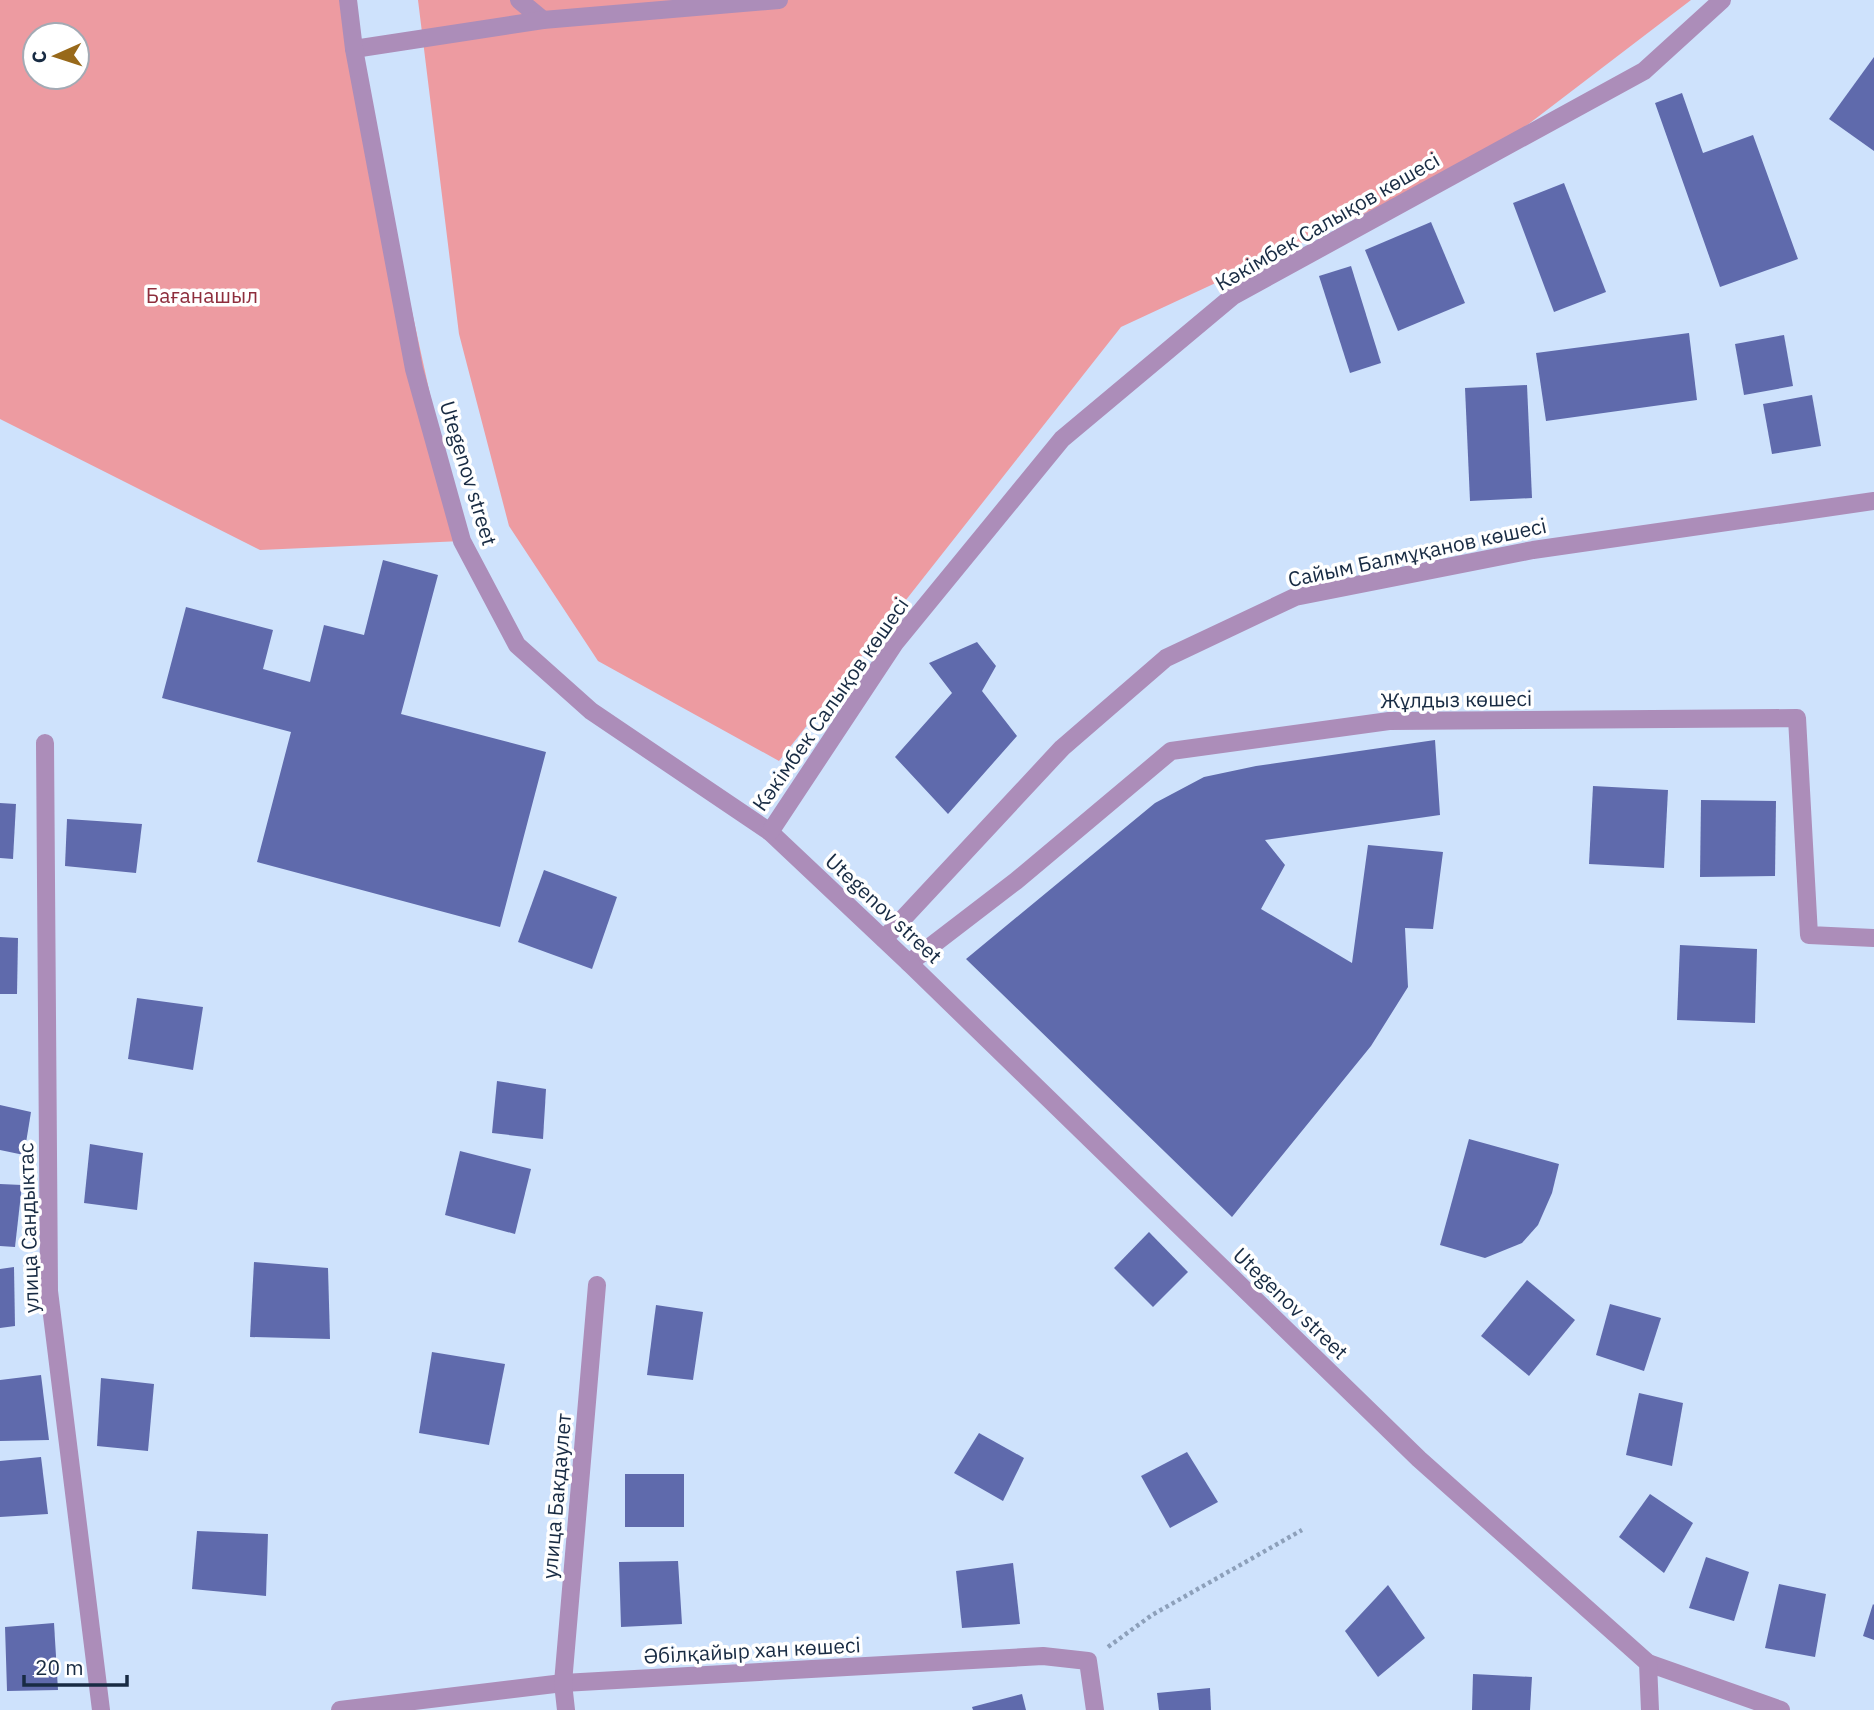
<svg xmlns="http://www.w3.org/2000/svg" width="1874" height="1710" font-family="'IBM Plex Sans',sans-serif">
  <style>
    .green { fill: #ed9ba1; fill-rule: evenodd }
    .building { fill: #5f6aac }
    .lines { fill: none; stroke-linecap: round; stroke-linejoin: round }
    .path { stroke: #8da0ba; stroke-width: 4.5; stroke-dasharray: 3.5 3.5; stroke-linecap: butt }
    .minor { stroke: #ac8db9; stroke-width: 18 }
    .tertiary { stroke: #ac8db9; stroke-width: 18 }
    .labels { text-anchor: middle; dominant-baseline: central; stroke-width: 7; stroke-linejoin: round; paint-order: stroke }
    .street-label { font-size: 21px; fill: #182b43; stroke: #fff }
    .park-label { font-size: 21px; fill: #8e2e3d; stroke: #fff }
  </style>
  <rect width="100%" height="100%" fill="#cee2fc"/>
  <g class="green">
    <path d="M 0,0 L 344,0 L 462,541 L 260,550 L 0,419 ZM 35,35 L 77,35 L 77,77 L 35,77 Z"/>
    <path d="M 418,0 L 1691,0 L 1484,158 L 1121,327 L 779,761 L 598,661 L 509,526 L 459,334 Z"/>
  </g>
  <g class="building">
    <path d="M 1874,57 L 1874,151 L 1829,119 Z"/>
    <path d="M 1682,93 L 1703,153 L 1753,135 L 1798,259 L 1720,287 L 1655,103 Z"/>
    <path d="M 1564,183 L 1606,292 L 1554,312 L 1513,203 Z"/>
    <path d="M 1431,222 L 1465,303 L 1398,331 L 1365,250 Z"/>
    <path d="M 1351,266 L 1381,363 L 1350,373 L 1319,276 Z"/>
    <path d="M 1689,333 L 1697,400 L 1546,421 L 1536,353 Z"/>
    <path d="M 1784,335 L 1793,386 L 1744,395 L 1735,344 Z"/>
    <path d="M 1527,385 L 1532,498 L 1470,501 L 1465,388 Z"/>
    <path d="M 1812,395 L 1821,446 L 1772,454 L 1763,404 Z"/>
    <path d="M 383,560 L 438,575 L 401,714 L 546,752 L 500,927 L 257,862 L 291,732 L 162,698 L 186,607 L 273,630 L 263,669 L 310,682 L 324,625 L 364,635 Z"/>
    <path d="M 977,642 L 996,666 L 982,691 L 1017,736 L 948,814 L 895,757 L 952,693 L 929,663 Z"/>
    <path d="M 1435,740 L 1440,815 L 1265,840 L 1285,865 L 1261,909 L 1352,963 L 1368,845 L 1443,852 L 1433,929 L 1405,928 L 1408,987 L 1371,1046 L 1232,1217 L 966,959 L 1155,803 L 1204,777 L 1256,766 Z"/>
    <path d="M 1593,786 L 1668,790 L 1664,868 L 1589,864 Z"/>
    <path d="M 1701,800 L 1776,801 L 1775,876 L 1700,877 Z"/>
    <path d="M 0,803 L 16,804 L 13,859 L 0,858 Z"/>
    <path d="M 67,819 L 142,824 L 136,873 L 65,866 Z"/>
    <path d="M 544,870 L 617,897 L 592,969 L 518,942 Z"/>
    <path d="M 0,937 L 18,938 L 17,994 L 0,994 Z"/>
    <path d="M 1680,945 L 1757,949 L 1755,1023 L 1677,1020 Z"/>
    <path d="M 137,998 L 203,1007 L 193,1070 L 128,1059 Z"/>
    <path d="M 497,1081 L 546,1089 L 543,1139 L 492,1133 Z"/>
    <path d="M 0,1105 L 31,1112 L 24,1155 L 0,1150 Z"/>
    <path d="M 1469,1139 L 1559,1164 L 1552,1193 L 1538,1225 L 1522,1243 L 1485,1258 L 1440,1245 Z"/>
    <path d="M 90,1144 L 143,1153 L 137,1210 L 84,1203 Z"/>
    <path d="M 460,1151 L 531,1169 L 515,1234 L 445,1215 Z"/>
    <path d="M 0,1184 L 22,1185 L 15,1247 L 0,1246 Z"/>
    <path d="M 1149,1232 L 1188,1272 L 1153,1307 L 1114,1268 Z"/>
    <path d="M 254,1262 L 328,1268 L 330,1339 L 250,1337 Z"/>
    <path d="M 14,1267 L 15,1326 L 0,1328 L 0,1269 Z"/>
    <path d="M 1527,1280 L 1575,1320 L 1529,1376 L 1481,1336 Z"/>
    <path d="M 1610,1304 L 1661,1318 L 1644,1371 L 1596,1355 Z"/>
    <path d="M 656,1305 L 703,1312 L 693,1380 L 647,1375 Z"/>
    <path d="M 432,1352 L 505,1364 L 489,1445 L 419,1433 Z"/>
    <path d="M 41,1375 L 49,1440 L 0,1441 L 0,1380 Z"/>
    <path d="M 101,1378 L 154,1384 L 148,1451 L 97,1446 Z"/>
    <path d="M 1639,1393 L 1683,1403 L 1672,1466 L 1626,1455 Z"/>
    <path d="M 979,1433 L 1024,1458 L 1003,1501 L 954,1473 Z"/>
    <path d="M 1187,1452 L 1218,1502 L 1170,1528 L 1141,1476 Z"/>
    <path d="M 41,1457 L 48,1514 L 0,1517 L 0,1461 Z"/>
    <rect x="625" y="1474" width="59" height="53"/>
    <path d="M 1650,1494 L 1693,1523 L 1664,1573 L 1619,1537 Z"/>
    <path d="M 197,1531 L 268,1534 L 266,1596 L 192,1589 Z"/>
    <path d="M 1706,1557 L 1749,1572 L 1734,1621 L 1689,1608 Z"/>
    <path d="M 678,1561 L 682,1624 L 621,1627 L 619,1562 Z"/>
    <path d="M 1013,1563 L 1020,1624 L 962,1628 L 956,1571 Z"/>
    <path d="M 1779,1584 L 1826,1594 L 1815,1657 L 1765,1648 Z"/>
    <path d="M 1388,1585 L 1425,1638 L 1378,1677 L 1345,1631 Z"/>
    <path d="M 1873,1604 L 1874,1605 L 1874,1640 L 1863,1636 Z"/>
    <path d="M 54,1623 L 58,1690 L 7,1691 L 5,1627 Z"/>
    <path d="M 1473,1674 L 1532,1677 L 1530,1710 L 1472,1710 Z"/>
    <path d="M 1210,1688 L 1211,1710 L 1159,1710 L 1157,1693 Z"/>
    <path d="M 1022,1694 L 1026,1710 L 973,1710 L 972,1707 Z"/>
  </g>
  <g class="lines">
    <path class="path" d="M 1108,1647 L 1152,1615 L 1302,1530"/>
    <g class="minor">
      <path d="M 519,0 L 543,20"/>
      <path d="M 354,49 L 543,20 L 779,0"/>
      <path d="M 45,743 L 49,1291 L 101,1710"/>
      <path d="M 884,939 L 1062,748 L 1166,658 L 1295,597 L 1533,550 L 1874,501"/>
      <path d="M 909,963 L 1016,881 L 1171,751 L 1389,721 L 1797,718 L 1809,935 L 1874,938"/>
      <path d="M 1648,1663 L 1781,1710"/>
      <path d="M 340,1710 L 563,1683 L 1043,1656 L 1088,1661 L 1095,1710"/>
      <path d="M 566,1710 L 563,1683 L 597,1285"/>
    </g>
    <g class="tertiary">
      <path d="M 348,0 L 354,49 L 414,369 L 462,541 L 517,645 L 591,711 L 770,832 L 909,963 L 1419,1459 L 1648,1663 L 1650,1710"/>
      <path d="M 770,832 L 895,643 L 1062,439 L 1233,296 L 1644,71 L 1722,0"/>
    </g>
  </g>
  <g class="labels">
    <g class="street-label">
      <text transform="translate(1327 221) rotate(-30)">Кәкімбек Салықов көшесі</text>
      <text transform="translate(469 473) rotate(73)">Utegenov street</text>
      <text transform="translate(1417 552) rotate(-12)">Сайым Балмұқанов көшесі</text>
      <text transform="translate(1456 699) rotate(-1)">Жұлдыз көшесі</text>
      <text transform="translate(830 704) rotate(-55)">Кәкімбек Салықов көшесі</text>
      <text transform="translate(884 908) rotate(43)">Utegenov street</text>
      <text transform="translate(28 1228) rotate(-92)">улица Сандыктас</text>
      <text transform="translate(1291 1303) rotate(44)">Utegenov street</text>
      <text transform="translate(556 1496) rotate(-85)">улица Бакдаулет</text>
      <text transform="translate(752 1650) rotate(-3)">Әбілқайыр хан көшесі</text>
    </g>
    <g class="park-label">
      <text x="202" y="295">Бағанашыл</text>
    </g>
  </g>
  <g transform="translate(56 56) rotate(267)"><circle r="33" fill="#ffffff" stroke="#a3aab4" stroke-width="2"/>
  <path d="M0-5L12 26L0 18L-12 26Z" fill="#98691a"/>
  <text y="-10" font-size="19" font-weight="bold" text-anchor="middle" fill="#182b43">С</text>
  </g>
  <path d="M24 1675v10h103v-10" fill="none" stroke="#182b43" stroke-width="3.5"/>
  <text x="35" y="1675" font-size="21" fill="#182b43" stroke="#ffffff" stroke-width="5" paint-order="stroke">20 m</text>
</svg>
